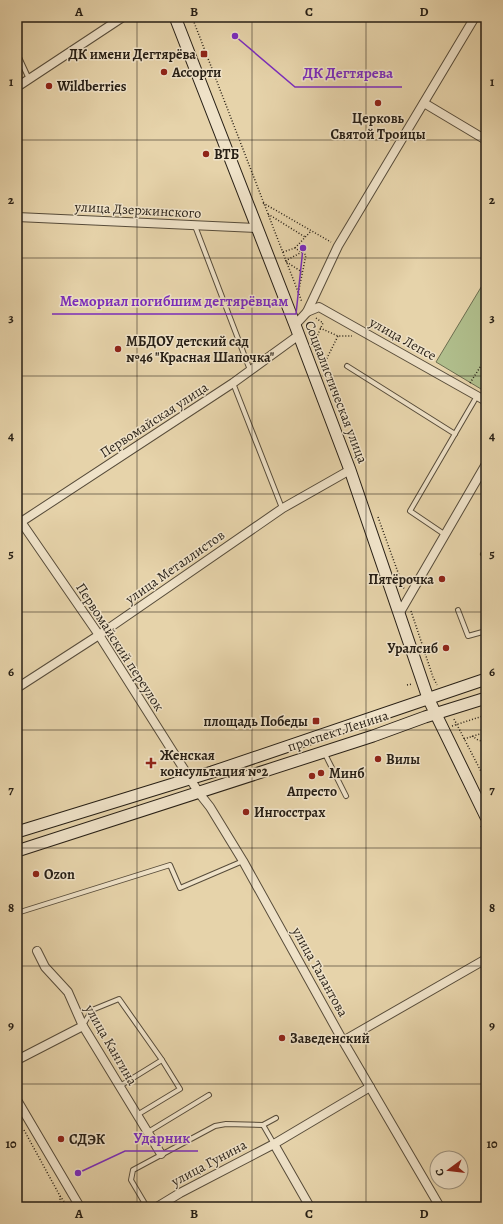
<svg xmlns="http://www.w3.org/2000/svg" width="503" height="1224" font-family="Alegreya,serif">
  <style>
    .green { fill: #b0be8c; stroke: #6c6e50 }
    .lines { fill: none; stroke-linecap: round; stroke-linejoin: round }
    .service-casing { stroke: #574c3a; stroke-width: 6 }
    .minor-casing { stroke: #574c3a; stroke-width: 10 }
    .secondary-casing { stroke: #271f15; stroke-width: 13 }
    .path { stroke: #271f15; stroke-width: 1.5; stroke-dasharray: 1 2; stroke-linecap: butt }
    .service { stroke: #efe2c8; stroke-width: 4 }
    .minor { stroke: #efe2c8; stroke-width: 8 }
    .secondary { stroke: #efe2c8; stroke-width: 11 }
    .grid { fill: none; stroke: #271f15; stroke-width: 1; stroke-opacity: 0.55 }
    .poi-dot { fill: #8f2418; stroke: #efe2c8; stroke-width: 1.5 }
    .labels { text-anchor: middle; dominant-baseline: central; stroke-width: 3; stroke-linejoin: round; paint-order: stroke }
    .poi-label { font-size: 14px; font-weight: bold; fill: #271f15; stroke: #efe2c8; text-anchor: start }
    .street-label { font-size: 14px; fill: #271f15; stroke: #efe2c8 }
    .leader { fill: none; stroke: #7b2cbf; stroke-width: 1.5 }
    .callout-dot { fill: #7b2cbf; stroke: #efe2c8; stroke-width: 1.5 }
    .callout-label { font-size: 15px; text-anchor: middle; font-weight: bold; fill: #7b2cbf; stroke: #efe2c8; stroke-width: 3; stroke-linejoin: round; paint-order: stroke }
    .neatline { fill: none; stroke: #271f15; stroke-width: 1.5 }
    .grid-label { font-size: 13px; text-anchor: middle; font-weight: bold; fill: #271f15 }
  </style>
  <rect width="100%" height="100%" fill="#e6d3aa"/>
  <filter id="stains"><feTurbulence type="fractalNoise" baseFrequency=".005" numOctaves="4"/><feColorMatrix values="0 0 0 0 .2 0 0 0 0 .09 0 0 0 0 .02 0 0 0 .5 -.17"/></filter>
  <radialGradient id="worn" r=".72"><stop offset=".6" stop-color="#630" stop-opacity="0"/><stop offset="1" stop-color="#630" stop-opacity=".3"/></radialGradient>
  <path class="green" d="M 486,279 L 486,392 L 436,362 Z"/>
  <g class="lines">
    <g class="service-casing">
      <g id="service">
        <path d="M 17,53 L 29,79"/>
        <path d="M 195,226 L 250,370"/>
        <path d="M 347,366 L 455,434"/>
        <path d="M 233,383 L 282,508"/>
        <path d="M 444,534 L 410,511 L 477,396"/>
        <path d="M 486,550 L 483,554 L 486,556"/>
        <path d="M 458,610 L 468,636 L 486,631"/>
        <path d="M 324,752 L 346,796"/>
        <path d="M 17,913 L 170,865 L 180,888 L 243,861"/>
        <path d="M 83,1025 L 92,1010 L 119,999 L 162,1060 L 180,1089 L 137,1115"/>
        <path d="M 120,1086 L 162,1060"/>
        <path d="M 263,1125 L 274,1144"/>
        <path d="M 148,1132 L 209,1095"/>
        <path d="M 147,1207 L 131,1180 L 133,1170 L 215,1126 L 226,1124 L 263,1125 L 276,1118"/>
      </g>
    </g>
    <g class="minor-casing">
      <g id="minor">
        <path d="M 17,87 L 123,17"/>
        <path d="M 424,103 L 486,140"/>
        <path d="M 17,217 L 257,228"/>
        <path d="M 307,312 L 319,307 L 486,401"/>
        <path d="M 295,325 L 307,312 L 338,246 L 475,17"/>
        <path d="M 17,516 L 99,635 L 199,793 L 210,807 L 243,861 L 343,1041 L 440,1207"/>
        <path d="M 21,522 L 233,383 L 299,335"/>
        <path d="M 399,614 L 486,464"/>
        <path d="M 17,688 L 99,635 L 283,508 L 350,470"/>
        <path d="M 37,951 L 45,967 L 68,992 L 83,1026 L 161,1154"/>
        <path d="M 343,1041 L 486,959"/>
        <path d="M 17,1060 L 83,1026"/>
        <path d="M 17,1100 L 80,1207"/>
        <path d="M 274,1144 L 310,1207"/>
        <path d="M 157,1207 L 180,1193 L 274,1144 L 370,1087"/>
      </g>
    </g>
    <g class="secondary-casing">
      <g id="secondary">
        <path d="M 175,17 L 295,325 L 350,470 L 428,698 L 486,817"/>
        <path d="M 17,832 L 212,772 L 486,679"/>
        <path d="M 17,851 L 373,736 L 425,717 L 486,698"/>
      </g>
    </g>
    <g class="path">
      <path d="M 192,17 L 302,302"/>
      <path d="M 263,203 L 331,242"/>
      <path d="M 268,214 L 305,237"/>
      <path d="M 295,248 L 311,231"/>
      <path d="M 283,252 L 295,248 L 306,255 L 298,294"/>
      <path d="M 302,252 L 285,261 L 302,272"/>
      <path d="M 316,318 L 323,323 L 315,341 L 345,425"/>
      <path d="M 320,328 L 338,336 L 352,336"/>
      <path d="M 324,364 L 338,336"/>
      <path d="M 470,383 L 486,358"/>
      <path d="M 378,517 L 404,589"/>
      <path d="M 411,611 L 433,677 L 437,685"/>
      <path d="M 407,685 L 412,684"/>
      <path d="M 454,719 L 486,781"/>
      <path d="M 452,726 L 486,715"/>
      <path d="M 472,736 L 478,740 L 486,742"/>
      <path d="M 464,739 L 486,732"/>
      <path d="M 481,826 L 486,837"/>
      <path d="M 24,1130 L 60,1196 L 60,1207"/>
      <path d="M 60,1196 L 68,1207"/>
    </g>
    <use href="#service" class="service"/>
    <use href="#minor" class="minor"/>
    <use href="#secondary" class="secondary"/>
  </g>
  <path class="grid" d="M 137,17 L 137,1207M 252,17 L 252,1207M 366,17 L 366,1207M 17,140 L 486,140M 17,258 L 486,258M 17,376 L 486,376M 17,494 L 486,494M 17,612 L 486,612M 17,730 L 486,730M 17,848 L 486,848M 17,966 L 486,966M 17,1084 L 486,1084"/>
  <g class="poi-dot">
    <rect x="200" y="50" width="8" height="8" rx="2"/>
    <circle cx="164" cy="72" r="4"/>
    <circle cx="49" cy="86" r="4"/>
    <circle cx="378" cy="103" r="4"/>
    <circle cx="206" cy="154" r="4"/>
    <circle cx="118" cy="349" r="4"/>
    <circle cx="442" cy="579" r="4"/>
    <circle cx="446" cy="648" r="4"/>
    <rect x="312" y="717" width="8" height="8" rx="2"/>
    <circle cx="378" cy="759" r="4"/>
    <path d="M149 757h4v4h4v4h-4v4h-4v-4h-4v-4h4z"/>
    <circle cx="321" cy="773" r="4"/>
    <circle cx="312" cy="776" r="4"/>
    <circle cx="246" cy="812" r="4"/>
    <circle cx="36" cy="874" r="4"/>
    <circle cx="282" cy="1038" r="4"/>
    <circle cx="61" cy="1139" r="4"/>
  </g>
  <g class="labels">
    <g class="poi-label">
      <text x="196" y="54" text-anchor="end">ДК имени Дегтярёва</text>
      <text x="172" y="72">Ассорти</text>
      <text x="57" y="86">Wildberries</text>
      <text x="378" y="118" text-anchor="middle">Церковь<tspan x="378" dy="16">Святой Троицы</tspan></text>
      <text x="214" y="154">ВТБ</text>
      <text x="126" y="341">МБДОУ детский сад<tspan x="126" dy="16">№46 "Красная Шапочка"</tspan></text>
      <text x="434" y="579" text-anchor="end">Пятёрочка</text>
      <text x="438" y="648" text-anchor="end">Уралсиб</text>
      <text x="308" y="721" text-anchor="end">площадь Победы</text>
      <text x="160" y="755">Женская<tspan x="160" dy="16">консультация №2</tspan></text>
      <text x="386" y="759">Вилы</text>
      <text x="329" y="773">Минб</text>
      <text x="312" y="791" text-anchor="middle">Апресто</text>
      <text x="254" y="812">Ингосстрах</text>
      <text x="44" y="874">Ozon</text>
      <text x="290" y="1038">Заведенский</text>
      <text x="69" y="1139">СДЭК</text>
    </g>
    <g class="street-label">
      <text transform="translate(138 210) rotate(3)">улица Дзержинского</text>
      <text transform="translate(403 339) rotate(29)">улица Лепсе</text>
      <text transform="translate(336 392) rotate(69)">Социалистическая улица</text>
      <text transform="translate(154 420) rotate(-33)">Первомайская улица</text>
      <text transform="translate(175 567) rotate(-35)">улица Металлистов</text>
      <text transform="translate(120 647) rotate(57)">Первомайский переулок</text>
      <text transform="translate(338 731) rotate(-18)">проспект Ленина</text>
      <text transform="translate(320 972) rotate(61)">улица Талантова</text>
      <text transform="translate(111 1045) rotate(60)">улица Кангина</text>
      <text transform="translate(209 1163) rotate(-28)">улица Гунина</text>
    </g>
  </g>
  <path class="leader" d="M235 36L295 87H402M303 248L296 314H52M78 1173L125 1151H198"/>
  <g class="callout-dot">
    <circle cx="235" cy="36" r="4"/>
    <circle cx="303" cy="248" r="4"/>
    <circle cx="78" cy="1173" r="4"/>
  </g>
  <g class="callout-label">
    <text x="348" y="78">ДК Дегтярева</text>
    <text x="174" y="306">Мемориал погибшим дегтярёвцам</text>
    <text x="162" y="1143">Ударник</text>
  </g>
  <rect width="503" height="1224" fill="none" stroke="#e6d3aa" stroke-width="44"/>
  <g transform="translate(449 1170) rotate(255)"><circle r="19" fill="#efe2c8" stroke="#9f9480"/>
  <path d="M0-3L7 15L0 10L-7 15Z" fill="#8f2418"/>
  <text y="-6" font-size="11" font-weight="bold" text-anchor="middle" fill="#271f15">С</text>
  </g>
  <rect x="22" y="22" width="459" height="1180" class="neatline"/>
  <g class="grid-label">
    <text x="79" y="16">A</text>
    <text x="194" y="16">B</text>
    <text x="309" y="16">C</text>
    <text x="424" y="16">D</text>
    <text x="11" y="86">1</text>
    <text x="492" y="86">1</text>
    <text x="11" y="204">2</text>
    <text x="492" y="204">2</text>
    <text x="11" y="322">3</text>
    <text x="492" y="322">3</text>
    <text x="11" y="440">4</text>
    <text x="492" y="440">4</text>
    <text x="11" y="558">5</text>
    <text x="492" y="558">5</text>
    <text x="11" y="676">6</text>
    <text x="492" y="676">6</text>
    <text x="11" y="794">7</text>
    <text x="492" y="794">7</text>
    <text x="11" y="912">8</text>
    <text x="492" y="912">8</text>
    <text x="11" y="1030">9</text>
    <text x="492" y="1030">9</text>
    <text x="11" y="1148">10</text>
    <text x="492" y="1148">10</text>
    <text x="79" y="1218">A</text>
    <text x="194" y="1218">B</text>
    <text x="309" y="1218">C</text>
    <text x="424" y="1218">D</text>
  </g>
  <rect width="100%" height="100%" filter="url(#stains)"/>
  <rect width="100%" height="100%" fill="url(#worn)"/>
</svg>
